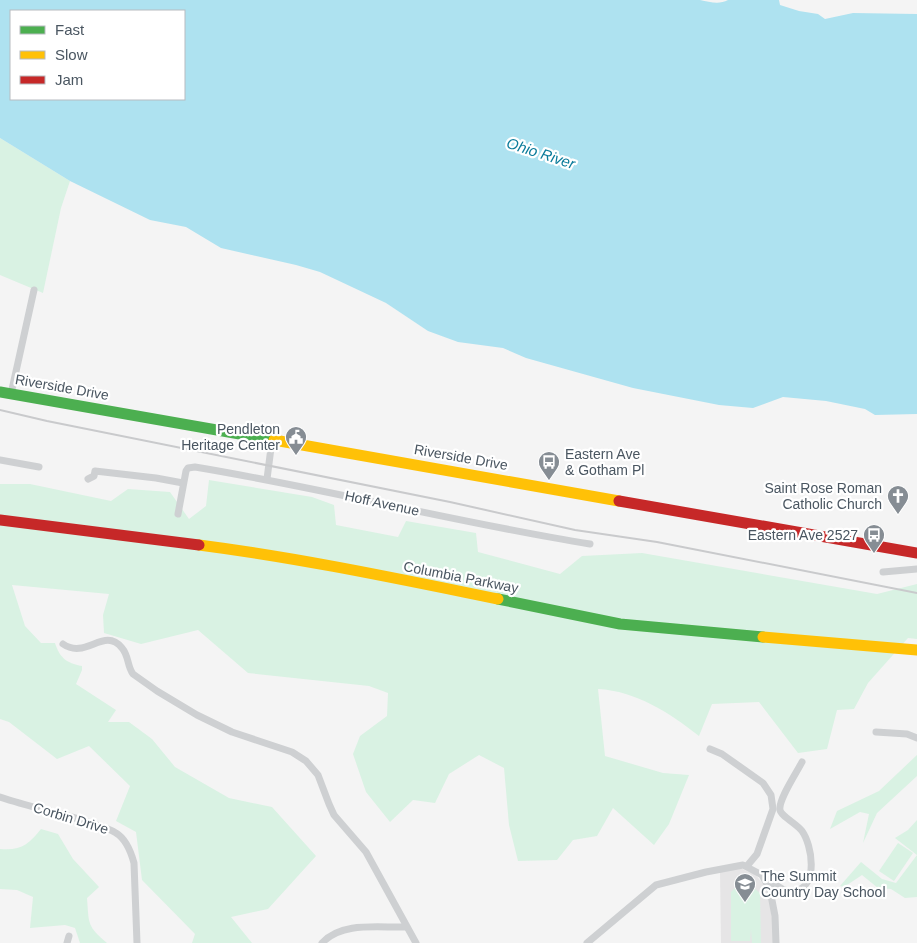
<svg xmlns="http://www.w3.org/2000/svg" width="917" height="943" font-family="Arial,sans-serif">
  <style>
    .education { fill: #e6e5e6 }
    .green { fill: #d9f2e3 }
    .water { fill: #aee2f0; fill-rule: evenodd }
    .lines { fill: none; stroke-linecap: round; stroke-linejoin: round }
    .street { stroke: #ced0d2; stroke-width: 7 }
    .fast { stroke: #4caf50; stroke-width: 11 }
    .slow { stroke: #ffc107; stroke-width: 11 }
    .jam { stroke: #c62828; stroke-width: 11 }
    .rail { stroke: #c9cacc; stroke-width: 2 }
    .labels { text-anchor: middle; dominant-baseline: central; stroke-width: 4.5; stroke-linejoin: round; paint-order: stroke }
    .street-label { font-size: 14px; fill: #4a5661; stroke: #fff }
    .poi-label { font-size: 14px; fill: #4a5661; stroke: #fff; text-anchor: end }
    .water-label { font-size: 15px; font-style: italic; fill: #0c7c9b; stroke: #fff }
  </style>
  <rect width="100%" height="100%" fill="#f4f4f4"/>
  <path class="education" d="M 740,868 L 756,875 L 766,888 L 771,906 L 774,943 L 721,943 L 720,872 Z"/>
  <g class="green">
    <path d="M 0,138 L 70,181 L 61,208 L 43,293 L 0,275 Z"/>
    <path d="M 209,480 L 312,497 L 334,505 L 336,525 L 398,537 L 406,521 L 476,533 L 478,552 L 560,574 L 582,556 L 642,553 L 877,594 L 917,584 L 917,639 L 908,638 L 868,683 L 854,709 L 837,710 L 827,749 L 798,753 L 759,702 L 712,704 L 699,736 C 670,713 636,691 598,689 L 605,756 L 663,773 L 689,775 L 669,824 L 654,845 L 613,808 L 597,836 L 573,840 L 557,860 L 518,861 L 509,825 L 504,768 L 479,755 L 449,774 L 435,803 L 413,800 L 390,822 L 366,792 L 353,754 L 360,736 L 387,716 L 388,693 L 369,686 L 248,673 L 198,630 L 141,644 L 104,633 L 103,615 L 109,594 L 12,585 L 25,626 L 41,643 L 55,643 C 60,658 66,663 82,666 L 82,670 L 76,684 L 116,710 L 108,722 L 129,722 L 152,739 L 175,767 L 229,798 L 272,807 L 316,856 L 268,909 L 231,917 L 252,943 L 192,943 L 195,934 L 142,880 L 136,832 L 116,821 L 130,786 L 89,746 L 57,759 L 9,722 L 0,719 L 0,484 L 30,484 L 111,501 L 128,489 L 170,492 L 189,519 L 206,506 Z"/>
    <path d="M 917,755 L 917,776 L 877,813 L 863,843 L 869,814 L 860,812 L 830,829 L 837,811 L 879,791 Z"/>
    <path d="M 917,820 L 917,897 L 905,898 L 891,889 L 878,888 L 862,875 L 844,887 L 840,886 L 861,862 L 882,879 L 896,883 L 917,855 L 895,838 L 908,830 Z"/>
    <path d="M 41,829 L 58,834 L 73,859 L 99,887 L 87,898 C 89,924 87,926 107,943 L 80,943 L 75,928 L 65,925 L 30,928 L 33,897 L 17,890 L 0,889 L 0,849 C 21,851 29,844 41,829 Z"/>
    <path d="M 898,843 L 913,853 L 894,881 L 879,871 Z"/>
    <path d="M 735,888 L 755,889 L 760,893 L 761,943 L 752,943 L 751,929 L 750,941 L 731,941 L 731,892 Z"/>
  </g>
  <path class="water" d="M 0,0 L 700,0 C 710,2 719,5 728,0 L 779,0 L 780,5 L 799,11 L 818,14 L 825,19 L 853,13 L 917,14 L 917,414 L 875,415 L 865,409 L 826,401 L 783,397 L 753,408 L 719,405 L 633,388 L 526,358 L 503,348 L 458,342 L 428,331 L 386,303 L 320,272 L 296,265 L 221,248 L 186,227 L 150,220 L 70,181 L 0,138 ZM 11,11 L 184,11 L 184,99 L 11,99 Z"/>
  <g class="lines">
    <g class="street">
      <path d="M 11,394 L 34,290"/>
      <path d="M 0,460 L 39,467"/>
      <path d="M 88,479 L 94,476 L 95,471 L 156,478 L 183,483"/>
      <path d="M 267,479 L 272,440"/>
      <path d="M 178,514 L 186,471 L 188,468 L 195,467 C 328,489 458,523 590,544"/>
      <path d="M 883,572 L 917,569"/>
      <path d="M 63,644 C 86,660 104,626 122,648 C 129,656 127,666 133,674 L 157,691 L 197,715 L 232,732 L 292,752 L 306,761 L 318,775 L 329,804 L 334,815 L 366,852 L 416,943"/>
      <path d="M 876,732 L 907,734 L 917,738"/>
      <path d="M 710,749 L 722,754 L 763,783 L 771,795 L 773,809 L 757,854 L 747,866"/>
      <path d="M 0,797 C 30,807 61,813 91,823 C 99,826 109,828 116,833 C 126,839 131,852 134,863 L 137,943"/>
      <path d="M 764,877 C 773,882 784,894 795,891 C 819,886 812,845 802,831 C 797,824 781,816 780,810 C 778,800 797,772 802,762"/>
      <path d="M 67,943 L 69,936"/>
      <path d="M 322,943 C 342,921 380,928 406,927"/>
      <path d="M 587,943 L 656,885 L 706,872 L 743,865 L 762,875 L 770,890 L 775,916 L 776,943"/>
    </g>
    <g class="fast">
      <path d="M 0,392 L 274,440"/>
      <path d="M 498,599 L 620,624 L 763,637"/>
    </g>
    <g class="slow">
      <path d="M 274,440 L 619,501"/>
      <path d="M 199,545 C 300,558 399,579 498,599"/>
      <path d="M 763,637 L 917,650"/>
    </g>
    <g class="jam">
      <path d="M 619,501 L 917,553"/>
      <path d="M 0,520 L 199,545"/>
    </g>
    <path class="rail" d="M 0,410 L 47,421 L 450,502 L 575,530 L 657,542 L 917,593"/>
  </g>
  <defs>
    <g id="civic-pin" transform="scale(1.125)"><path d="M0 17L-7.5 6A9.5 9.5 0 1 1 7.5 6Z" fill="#868d94" stroke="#fff"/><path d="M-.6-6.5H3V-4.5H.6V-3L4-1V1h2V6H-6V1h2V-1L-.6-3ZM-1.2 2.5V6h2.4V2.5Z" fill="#fff"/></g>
    <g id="bus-pin" transform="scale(1.125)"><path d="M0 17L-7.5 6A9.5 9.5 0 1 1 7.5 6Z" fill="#868d94" stroke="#fff"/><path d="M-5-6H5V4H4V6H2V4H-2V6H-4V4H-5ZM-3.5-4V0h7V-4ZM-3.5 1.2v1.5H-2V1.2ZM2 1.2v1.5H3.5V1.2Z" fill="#fff"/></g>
    <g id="church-pin" transform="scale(1.125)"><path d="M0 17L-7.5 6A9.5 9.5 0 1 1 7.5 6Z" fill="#868d94" stroke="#fff"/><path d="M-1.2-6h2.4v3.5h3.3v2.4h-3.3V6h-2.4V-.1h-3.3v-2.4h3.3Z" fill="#fff"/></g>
    <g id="school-pin" transform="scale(1.125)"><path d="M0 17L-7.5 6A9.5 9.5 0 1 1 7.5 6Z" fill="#868d94" stroke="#fff"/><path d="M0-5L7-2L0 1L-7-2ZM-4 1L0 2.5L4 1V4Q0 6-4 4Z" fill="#fff"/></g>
  </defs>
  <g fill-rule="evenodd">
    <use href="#civic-pin" x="296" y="437"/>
    <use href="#bus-pin" x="549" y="462"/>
    <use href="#church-pin" x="898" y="496"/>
    <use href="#bus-pin" x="874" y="535"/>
    <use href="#school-pin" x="745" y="884"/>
  </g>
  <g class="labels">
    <g class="street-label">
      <text transform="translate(62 387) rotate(10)">Riverside Drive</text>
      <text transform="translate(461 457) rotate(10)">Riverside Drive</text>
      <text transform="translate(382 503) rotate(12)">Hoff Avenue</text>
      <text transform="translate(461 577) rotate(11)">Columbia Parkway</text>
      <text transform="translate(71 818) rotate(17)">Corbin Drive</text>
    </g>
    <g class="poi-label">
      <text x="280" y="429">Pendleton<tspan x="280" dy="16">Heritage Center</tspan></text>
      <text x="565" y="454" text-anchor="start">Eastern Ave<tspan x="565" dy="16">&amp; Gotham Pl</tspan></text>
      <text x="882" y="488">Saint Rose Roman<tspan x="882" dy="16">Catholic Church</tspan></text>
      <text x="858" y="535">Eastern Ave 2527</text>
      <text x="761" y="876" text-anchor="start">The Summit<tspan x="761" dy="16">Country Day School</tspan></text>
    </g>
    <g class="water-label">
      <text transform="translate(541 153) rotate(18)">Ohio River</text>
    </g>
  </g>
  <rect x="10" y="10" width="175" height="90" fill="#ffffff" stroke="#b7bbc0"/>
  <rect x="20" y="26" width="25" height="8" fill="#4caf50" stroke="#b7bbc0"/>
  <text x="55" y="35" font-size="15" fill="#4a5661">Fast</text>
  <rect x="20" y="51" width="25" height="8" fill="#ffc107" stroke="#b7bbc0"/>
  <text x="55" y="60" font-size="15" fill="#4a5661">Slow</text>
  <rect x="20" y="76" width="25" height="8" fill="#c62828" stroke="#b7bbc0"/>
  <text x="55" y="85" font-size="15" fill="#4a5661">Jam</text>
</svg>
